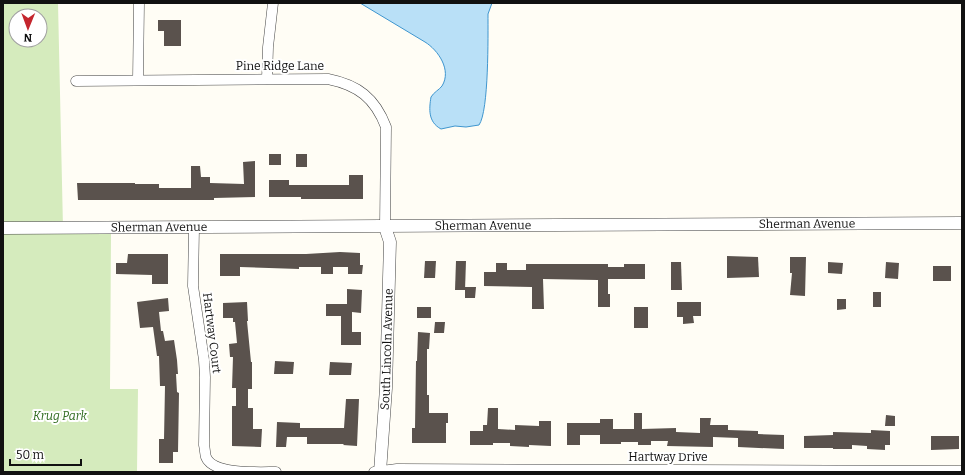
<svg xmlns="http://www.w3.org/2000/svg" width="965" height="475" font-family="Bitter,serif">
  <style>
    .green { fill: #d5ebbd; fill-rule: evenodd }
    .water { fill: #b9e0f7; stroke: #3f96cf }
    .building { fill: #5a524d }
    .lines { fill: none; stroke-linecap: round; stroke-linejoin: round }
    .minor-casing { stroke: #444; stroke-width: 11 }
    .tertiary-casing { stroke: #444; stroke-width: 13 }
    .minor { stroke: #fff; stroke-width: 10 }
    .tertiary { stroke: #fff; stroke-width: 12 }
    .labels { text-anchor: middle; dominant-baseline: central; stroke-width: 4; stroke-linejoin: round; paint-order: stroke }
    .street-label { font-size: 12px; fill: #111; stroke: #fff }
    .park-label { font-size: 12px; font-style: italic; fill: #2f6b1f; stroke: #fff }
  </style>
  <rect width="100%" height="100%" fill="#fffdf5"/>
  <g class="green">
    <path d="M 3,3 L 58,3 L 63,228 L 3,226 ZM 16,16 L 40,16 L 40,40 L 16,40 Z"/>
    <path d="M 3,233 L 111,234 L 110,389 L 138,389 L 137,472 L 3,472 Z"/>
  </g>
  <path class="water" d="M 360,3 L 492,3 L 488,14 C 488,35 489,111 479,125 L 466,127 L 455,126 L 441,129 C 428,122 429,109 431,97 C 434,92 439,90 442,86 C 452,70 438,50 425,42 Z"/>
  <g class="building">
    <path d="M 158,20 L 181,20 L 181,46 L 164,46 L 164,31 L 158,31 Z"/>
    <rect x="269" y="154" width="12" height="11"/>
    <rect x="296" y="154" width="11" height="13"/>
    <path d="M 255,161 L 255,197 L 214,198 L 214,200 L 78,200 L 77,183 L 135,183 L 135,184 L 159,184 L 159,188 L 191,188 L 191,166 L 200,166 L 201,177 L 210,177 L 210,183 L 244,184 L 243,162 Z"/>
    <path d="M 349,175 L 363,175 L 363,199 L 301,199 L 301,197 L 269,197 L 269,180 L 289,180 L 289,185 L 349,185 Z"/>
    <path d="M 340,252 L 360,253 L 360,265 L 363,265 L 362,274 L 348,274 L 348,267 L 333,267 L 333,274 L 321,274 L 321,267 L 299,267 L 299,269 L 240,267 L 240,276 L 220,276 L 220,254 L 306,254 Z"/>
    <path d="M 128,254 L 168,254 L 168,284 L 152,284 L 152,275 L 116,274 L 116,263 L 127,263 Z"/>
    <path d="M 727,256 L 758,257 L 759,277 L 727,278 Z"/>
    <path d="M 790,257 L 806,257 L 805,296 L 790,295 L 792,273 L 790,273 Z"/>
    <path d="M 425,261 L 436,261 L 435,278 L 424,278 Z"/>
    <path d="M 456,261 L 466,261 L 465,290 L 455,290 Z"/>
    <path d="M 671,262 L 681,262 L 682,290 L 671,290 Z"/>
    <path d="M 828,262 L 843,263 L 842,274 L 828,273 Z"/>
    <path d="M 886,262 L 899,263 L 898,279 L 885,278 Z"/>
    <path d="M 496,263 L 507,263 L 507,270 L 526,270 L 526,264 L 608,264 L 608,267 L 624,267 L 624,264 L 645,264 L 645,279 L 608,279 L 608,294 L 610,294 L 610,307 L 598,307 L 598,280 L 543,279 L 544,309 L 532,309 L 532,287 L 484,286 L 484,272 L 496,272 Z"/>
    <rect x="933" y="266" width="18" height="15"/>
    <path d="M 465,287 L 476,287 L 475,298 L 465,298 Z"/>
    <path d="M 347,289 L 362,290 L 361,313 L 352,312 L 352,332 L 361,332 L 361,345 L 341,345 L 341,316 L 326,316 L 326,304 L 347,304 Z"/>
    <rect x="873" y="292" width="8" height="15"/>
    <path d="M 168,298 L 169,311 L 159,312 L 161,331 L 163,331 L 165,341 L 174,340 L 177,360 L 178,374 L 176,374 L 177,392 L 179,393 L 178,452 L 173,452 L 173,463 L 159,463 L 159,439 L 164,439 L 165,386 L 160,386 L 159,356 L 157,356 L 153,327 L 140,328 L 137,302 Z"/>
    <path d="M 837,299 L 846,299 L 846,309 L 837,310 Z"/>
    <path d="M 247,302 L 248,321 L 247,321 L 251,362 L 252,362 L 252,389 L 248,389 L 248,408 L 253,408 L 253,429 L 262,429 L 261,447 L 232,446 L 232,406 L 236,406 L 236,388 L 232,388 L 233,357 L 230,357 L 229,344 L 237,343 L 235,322 L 233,322 L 233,318 L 223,318 L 223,303 Z"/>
    <path d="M 677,302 L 701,302 L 701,316 L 693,316 L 694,323 L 683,324 L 683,317 L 677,317 Z"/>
    <rect x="417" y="307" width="14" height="11"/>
    <rect x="634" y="307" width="14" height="21"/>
    <path d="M 435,322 L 445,322 L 444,333 L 434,333 Z"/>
    <path d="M 418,332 L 430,333 L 429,349 L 427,349 L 427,395 L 429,395 L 429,413 L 448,413 L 448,423 L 446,423 L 446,443 L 412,443 L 412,428 L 415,428 L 416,361 L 417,361 Z"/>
    <path d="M 275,361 L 294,362 L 293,374 L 274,374 Z"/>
    <path d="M 330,362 L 352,363 L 351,375 L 329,375 Z"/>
    <path d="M 346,399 L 359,399 L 357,446 L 343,445 L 344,444 L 307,444 L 307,437 L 287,437 L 286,447 L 276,447 L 277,422 L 300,423 L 300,428 L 344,428 Z"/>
    <path d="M 488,408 L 498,408 L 498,429 L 515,430 L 515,425 L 539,426 L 539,421 L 551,421 L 551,446 L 529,445 L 529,447 L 510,446 L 510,443 L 493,443 L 493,445 L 470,445 L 470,431 L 483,431 L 483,425 L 487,425 Z"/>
    <path d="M 634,413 L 642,413 L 642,429 L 676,428 L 676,432 L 700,433 L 700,418 L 711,418 L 710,425 L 728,425 L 728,430 L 758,431 L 758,434 L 784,435 L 784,449 L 738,447 L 738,438 L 713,437 L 713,447 L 667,446 L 668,441 L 651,441 L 651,445 L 638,445 L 638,442 L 621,442 L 621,444 L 600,444 L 600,435 L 580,435 L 580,445 L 567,445 L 567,423 L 600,423 L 600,419 L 613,419 L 613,429 L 634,429 Z"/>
    <path d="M 886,415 L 895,416 L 895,426 L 885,426 Z"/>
    <path d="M 871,430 L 890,431 L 890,445 L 885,445 L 885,450 L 867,449 L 867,446 L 852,445 L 852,449 L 833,449 L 833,448 L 804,448 L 804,436 L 833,435 L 833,432 L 871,433 Z"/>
    <path d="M 931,436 L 959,436 L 959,449 L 931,450 Z"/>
  </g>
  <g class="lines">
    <g class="minor-casing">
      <g id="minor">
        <path d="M 267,79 L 268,47 L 273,3"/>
        <path d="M 138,80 L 139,3"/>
        <path d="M 76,81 L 328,79 C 358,85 375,98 386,127 L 385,227"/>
        <path d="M 194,228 L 193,286 L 204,360 L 205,377 L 204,445 C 205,449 205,454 206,457 C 213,475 259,472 276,472"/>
        <path d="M 374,472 L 397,469 L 962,471"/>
      </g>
    </g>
    <g class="tertiary-casing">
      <g id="tertiary">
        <path id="s1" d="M 3,228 L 962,223"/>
        <path id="s2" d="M 380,472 L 386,388 L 390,242 L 385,227"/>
      </g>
    </g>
    <use href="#minor" class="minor"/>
    <use href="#tertiary" class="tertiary"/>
  </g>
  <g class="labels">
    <g class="street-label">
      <text x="280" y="66">Pine Ridge Lane</text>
      <text stroke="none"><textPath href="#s1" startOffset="804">Sherman Avenue</textPath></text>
      <text stroke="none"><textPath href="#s1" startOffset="480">Sherman Avenue</textPath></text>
      <text stroke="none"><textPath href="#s1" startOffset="156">Sherman Avenue</textPath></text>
      <text transform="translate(212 333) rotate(83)">Hartway Court</text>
      <text stroke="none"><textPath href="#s2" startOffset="123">South Lincoln Avenue</textPath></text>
      <text x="668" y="457">Hartway Drive</text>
    </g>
    <g class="park-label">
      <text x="60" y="416">Krug Park</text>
    </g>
  </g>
  <rect width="965" height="475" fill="none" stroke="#111111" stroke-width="8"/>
  <g transform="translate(28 28) rotate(181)"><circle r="19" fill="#ffffff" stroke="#a0a0a0"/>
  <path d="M0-3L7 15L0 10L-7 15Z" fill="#c4262e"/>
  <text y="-6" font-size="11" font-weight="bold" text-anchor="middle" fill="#111111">N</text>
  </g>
  <path d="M10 459v6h71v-6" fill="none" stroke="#111111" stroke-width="2"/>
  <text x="16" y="459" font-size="12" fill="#111111" stroke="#ffffff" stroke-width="3" paint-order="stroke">50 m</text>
</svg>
